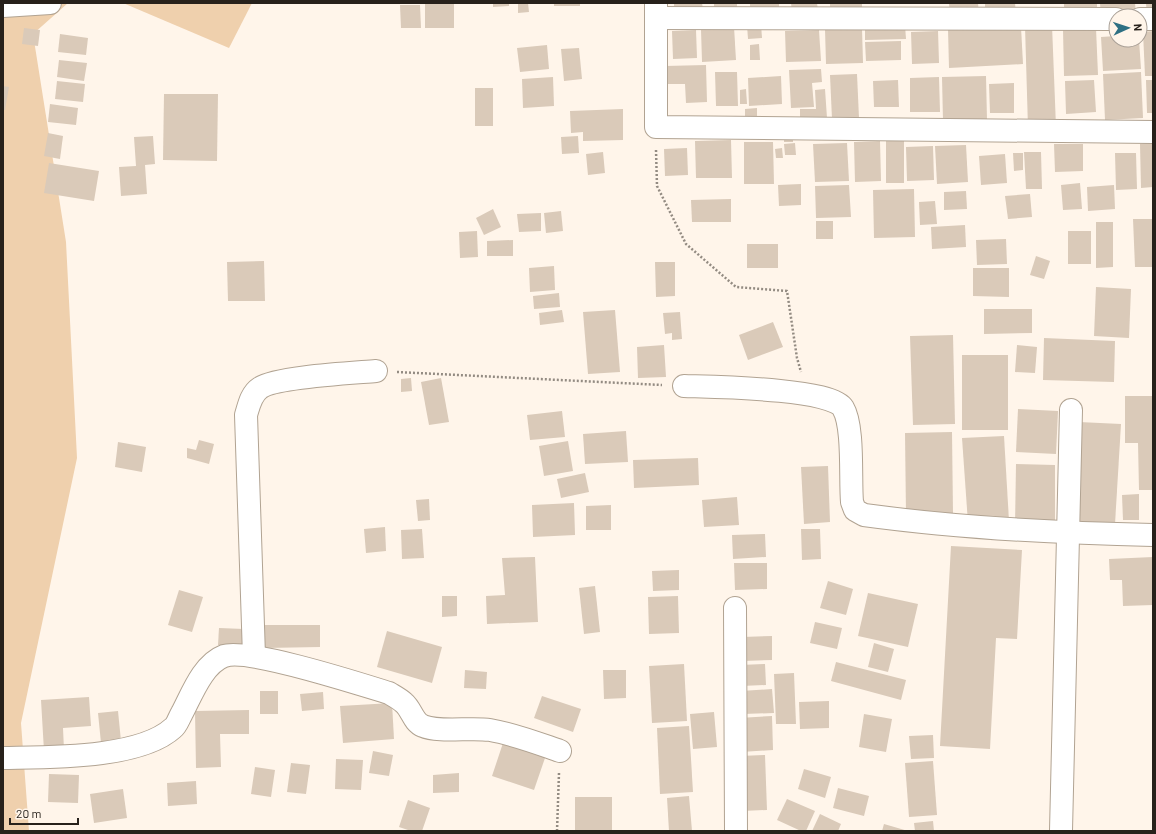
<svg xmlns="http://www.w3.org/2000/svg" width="1156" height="834" font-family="Barlow,sans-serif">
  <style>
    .green { fill: #efd0ad }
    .building { fill: #dacab9 }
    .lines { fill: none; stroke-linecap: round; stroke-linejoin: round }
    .minor-casing { stroke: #b1a392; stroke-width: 24 }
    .path { stroke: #938b82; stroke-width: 2.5; stroke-dasharray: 2 2; stroke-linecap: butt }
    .minor { stroke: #fff; stroke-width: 22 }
  </style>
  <rect width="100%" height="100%" fill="#fff5ea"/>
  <g class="green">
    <path d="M 3,3 L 68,3 L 33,34 L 66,242 L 77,458 L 21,723 L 29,831 L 3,831 Z"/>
    <path d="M 123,3 L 252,3 L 229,48 Z"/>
  </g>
  <g class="building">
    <rect x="425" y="3" width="29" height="25"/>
    <path d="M 493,3 L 509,3 L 509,6 L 493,7 Z"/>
    <path d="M 518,3 L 528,3 L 529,12 L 518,13 Z"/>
    <rect x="554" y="3" width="26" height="3"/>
    <path d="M 674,3 L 702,3 L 703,9 L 674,9 Z"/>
    <path d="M 714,3 L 737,3 L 737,12 L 714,13 Z"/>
    <path d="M 750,3 L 779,3 L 779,7 L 750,9 Z"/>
    <path d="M 791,3 L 817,3 L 818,11 L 792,12 Z"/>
    <path d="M 830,3 L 862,3 L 862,7 L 830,9 Z"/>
    <path d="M 949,3 L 978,3 L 979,15 L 950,16 Z"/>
    <path d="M 985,3 L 1015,3 L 1016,15 L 985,16 Z"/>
    <path d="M 1064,3 L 1097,3 L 1097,7 L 1064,9 Z"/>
    <path d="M 1100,3 L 1135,3 L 1136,14 L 1101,16 Z"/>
    <path d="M 1146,3 L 1153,3 L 1153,16 L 1147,17 Z"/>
    <path d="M 400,5 L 420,5 L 421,28 L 401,28 Z"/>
    <path d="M 761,24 L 762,38 L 748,39 L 747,25 Z"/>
    <path d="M 905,25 L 906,39 L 865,40 L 865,26 Z"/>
    <path d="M 1052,25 L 1056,127 L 1028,128 L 1025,26 Z"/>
    <path d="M 734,27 L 736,60 L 702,62 L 701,29 Z"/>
    <path d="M 1021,27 L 1023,64 L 949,68 L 948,29 Z"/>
    <path d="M 24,28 L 40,30 L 38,46 L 22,44 Z"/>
    <path d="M 862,28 L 863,63 L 826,64 L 825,29 Z"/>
    <path d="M 1096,28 L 1098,75 L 1064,76 L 1063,29 Z"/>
    <path d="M 696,30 L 697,58 L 673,59 L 672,31 Z"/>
    <path d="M 819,30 L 821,61 L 786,62 L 785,31 Z"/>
    <path d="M 938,31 L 939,63 L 912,64 L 911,32 Z"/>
    <path d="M 1153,31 L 1153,76 L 1145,76 L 1143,32 Z"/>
    <path d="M 60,34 L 88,38 L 86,55 L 58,52 Z"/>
    <path d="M 1116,36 L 1116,40 L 1139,40 L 1141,69 L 1103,71 L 1101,37 Z"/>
    <path d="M 901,41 L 901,60 L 866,61 L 865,42 Z"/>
    <path d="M 759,44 L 760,60 L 750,60 L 750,45 Z"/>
    <path d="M 547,45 L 549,69 L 520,72 L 517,48 Z"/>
    <path d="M 579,48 L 582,79 L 564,81 L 561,49 Z"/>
    <path d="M 59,60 L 87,63 L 84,81 L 57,77 Z"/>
    <path d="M 706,65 L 707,102 L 686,103 L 685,84 L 665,84 L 665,66 Z"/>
    <path d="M 821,69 L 822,82 L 812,83 L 814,107 L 791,108 L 789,70 Z"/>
    <path d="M 715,72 L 737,72 L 738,106 L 716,106 Z"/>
    <path d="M 1141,72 L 1143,118 L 1105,120 L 1103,74 Z"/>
    <path d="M 857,74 L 859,118 L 832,119 L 830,75 Z"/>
    <path d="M 781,76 L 782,104 L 749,106 L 748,78 Z"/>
    <path d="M 986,76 L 987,120 L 943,121 L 942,77 Z"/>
    <path d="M 553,77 L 554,106 L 523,108 L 522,79 Z"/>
    <path d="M 939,77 L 940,112 L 910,112 L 910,78 Z"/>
    <path d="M 898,80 L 899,107 L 874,107 L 873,81 Z"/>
    <path d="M 1094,80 L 1096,112 L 1066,114 L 1065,81 Z"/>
    <path d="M 1146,80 L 1153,80 L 1153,113 L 1147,113 Z"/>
    <path d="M 57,81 L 85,84 L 83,102 L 55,99 Z"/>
    <path d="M 1014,83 L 1014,113 L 990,113 L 989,84 Z"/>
    <path d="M 3,86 L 9,87 L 5,110 L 3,110 Z"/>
    <rect x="475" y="88" width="18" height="38"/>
    <path d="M 746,89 L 747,104 L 740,104 L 740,90 Z"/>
    <path d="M 825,89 L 827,118 L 800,119 L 800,109 L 816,109 L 815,90 Z"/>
    <path d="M 164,94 L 218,94 L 217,161 L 163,160 Z"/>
    <path d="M 50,104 L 78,108 L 76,125 L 48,122 Z"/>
    <path d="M 757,108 L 757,117 L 745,118 L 745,109 Z"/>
    <path d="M 623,109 L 623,140 L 583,141 L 583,132 L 571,133 L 570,111 Z"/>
    <path d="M 48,133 L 63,136 L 60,159 L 44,156 Z"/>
    <path d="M 153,136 L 155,164 L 145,165 L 147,194 L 121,196 L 119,167 L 136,166 L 134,137 Z"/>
    <path d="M 578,136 L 579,153 L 562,154 L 561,137 Z"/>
    <rect x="784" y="136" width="9" height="6"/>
    <path d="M 731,140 L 732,178 L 696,178 L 695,141 Z"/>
    <path d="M 904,140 L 904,183 L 886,183 L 886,141 Z"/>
    <path d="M 880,141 L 881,181 L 855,182 L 854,142 Z"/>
    <path d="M 744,142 L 773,142 L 774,184 L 744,184 Z"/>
    <path d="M 795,143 L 796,155 L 785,155 L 784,144 Z"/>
    <path d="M 847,143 L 849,181 L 815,182 L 813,144 Z"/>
    <path d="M 1153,143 L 1153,187 L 1141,188 L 1140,144 Z"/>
    <path d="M 1054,144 L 1083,144 L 1083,171 L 1055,172 Z"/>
    <path d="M 966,145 L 968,182 L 937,184 L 935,146 Z"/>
    <path d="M 933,146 L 934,180 L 907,181 L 906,147 Z"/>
    <path d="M 687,148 L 688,175 L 665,176 L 664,149 Z"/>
    <path d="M 782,148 L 783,158 L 776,158 L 775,149 Z"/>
    <path d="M 603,152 L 605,173 L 588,175 L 586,154 Z"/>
    <path d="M 1024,152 L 1041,152 L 1042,189 L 1026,189 Z"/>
    <path d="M 1013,153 L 1023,153 L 1023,170 L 1014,171 Z"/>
    <path d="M 1115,153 L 1136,153 L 1137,189 L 1116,190 Z"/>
    <path d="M 1005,154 L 1007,183 L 981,185 L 979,156 Z"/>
    <path d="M 49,163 L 99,171 L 94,201 L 44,193 Z"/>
    <path d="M 1080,183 L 1082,209 L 1063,210 L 1061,185 Z"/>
    <path d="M 801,184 L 801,205 L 779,206 L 778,185 Z"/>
    <path d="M 849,185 L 851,217 L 816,218 L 815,186 Z"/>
    <path d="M 1114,185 L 1115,209 L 1088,211 L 1087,187 Z"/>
    <path d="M 914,189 L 915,237 L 874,238 L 873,190 Z"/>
    <path d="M 966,191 L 967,209 L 944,210 L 944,192 Z"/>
    <path d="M 1030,194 L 1032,217 L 1008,219 L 1005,196 Z"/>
    <path d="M 731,199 L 731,222 L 692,222 L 691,200 Z"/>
    <path d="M 935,201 L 937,224 L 920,225 L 919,202 Z"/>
    <path d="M 493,209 L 501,227 L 484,235 L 476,218 Z"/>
    <path d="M 561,211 L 563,231 L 546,233 L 544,213 Z"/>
    <path d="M 541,213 L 541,231 L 519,232 L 517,214 Z"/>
    <path d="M 1133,219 L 1153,219 L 1153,267 L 1135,267 Z"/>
    <rect x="816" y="221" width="17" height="18"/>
    <path d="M 1096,222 L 1113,222 L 1113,267 L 1096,268 Z"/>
    <path d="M 965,225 L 966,247 L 932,249 L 931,227 Z"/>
    <path d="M 477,231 L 478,257 L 460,258 L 459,232 Z"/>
    <rect x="1068" y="231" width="23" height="33"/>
    <path d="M 1006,239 L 1007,264 L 977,265 L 976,240 Z"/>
    <path d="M 513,240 L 513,256 L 487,256 L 487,241 Z"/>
    <rect x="747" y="244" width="31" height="24"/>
    <path d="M 1036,256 L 1050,261 L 1044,279 L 1030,275 Z"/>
    <path d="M 264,261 L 265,301 L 228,301 L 227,262 Z"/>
    <path d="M 655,262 L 675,262 L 675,296 L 656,297 Z"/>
    <path d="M 554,266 L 555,290 L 530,292 L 529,268 Z"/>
    <path d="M 973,268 L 1009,268 L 1009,297 L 973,296 Z"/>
    <path d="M 1096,287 L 1131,289 L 1129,338 L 1094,336 Z"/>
    <path d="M 559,293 L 560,307 L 534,309 L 533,296 Z"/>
    <path d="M 984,309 L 1032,309 L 1032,333 L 984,334 Z"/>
    <path d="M 562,310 L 564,322 L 540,325 L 539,313 Z"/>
    <path d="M 615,310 L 620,372 L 588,374 L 583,312 Z"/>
    <path d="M 680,312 L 682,339 L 672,340 L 672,333 L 665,334 L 663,313 Z"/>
    <path d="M 773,322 L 783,347 L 748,360 L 739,335 Z"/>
    <path d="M 953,335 L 955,424 L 913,425 L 910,336 Z"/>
    <path d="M 1044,338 L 1115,341 L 1114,382 L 1043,380 Z"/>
    <path d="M 664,345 L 666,377 L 638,378 L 637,347 Z"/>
    <path d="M 1017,345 L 1037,347 L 1035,373 L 1015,372 Z"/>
    <rect x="962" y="355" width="46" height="75"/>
    <path d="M 411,378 L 412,391 L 401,392 L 401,379 Z"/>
    <path d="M 441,378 L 449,422 L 429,425 L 421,382 Z"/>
    <path d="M 1125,396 L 1153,396 L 1153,490 L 1139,490 L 1138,443 L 1125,443 Z"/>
    <path d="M 1018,409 L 1058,411 L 1056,454 L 1016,452 Z"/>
    <path d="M 562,411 L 565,437 L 530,440 L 527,415 Z"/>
    <path d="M 1079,422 L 1121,424 L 1115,524 L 1074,522 Z"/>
    <path d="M 626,431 L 628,462 L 585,464 L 583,434 Z"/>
    <path d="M 952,432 L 953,513 L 906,514 L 905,433 Z"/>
    <path d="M 1004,436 L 1009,521 L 968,523 L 962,438 Z"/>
    <path d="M 199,440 L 214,444 L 209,464 L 187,458 L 187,448 L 196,450 Z"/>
    <path d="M 568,441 L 573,471 L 544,476 L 539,446 Z"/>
    <path d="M 118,442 L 146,447 L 142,472 L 115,467 Z"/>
    <path d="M 698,458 L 699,485 L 634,488 L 633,460 Z"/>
    <path d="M 1016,464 L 1055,465 L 1055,527 L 1015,526 Z"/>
    <path d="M 828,466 L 830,522 L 804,524 L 801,467 Z"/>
    <path d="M 585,473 L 589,492 L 561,498 L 557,479 Z"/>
    <path d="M 1139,494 L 1139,520 L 1123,520 L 1122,495 Z"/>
    <path d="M 737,497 L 739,525 L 704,527 L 702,500 Z"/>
    <path d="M 429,499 L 430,520 L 418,521 L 416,500 Z"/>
    <path d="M 574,503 L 575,535 L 533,537 L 532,505 Z"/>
    <path d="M 611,505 L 611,530 L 586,530 L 586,506 Z"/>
    <path d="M 385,527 L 386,551 L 366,553 L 364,529 Z"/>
    <path d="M 422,529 L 424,558 L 402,559 L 401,530 Z"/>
    <path d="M 801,529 L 820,529 L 821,559 L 802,560 Z"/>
    <path d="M 765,534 L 766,557 L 733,559 L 732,535 Z"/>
    <path d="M 951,546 L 1022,550 L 1017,639 L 996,638 L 990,749 L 940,746 Z"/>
    <path d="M 535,557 L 538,622 L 487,624 L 486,596 L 505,595 L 502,558 Z"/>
    <path d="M 1153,557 L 1153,605 L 1123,606 L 1122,580 L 1110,580 L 1109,559 Z"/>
    <path d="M 734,563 L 767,563 L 767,589 L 735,590 Z"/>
    <path d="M 679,570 L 679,590 L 653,591 L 652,571 Z"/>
    <path d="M 828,581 L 853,589 L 846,615 L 820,608 Z"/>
    <path d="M 595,586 L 600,632 L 584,634 L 579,588 Z"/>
    <path d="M 179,590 L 203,597 L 192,632 L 168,625 Z"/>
    <path d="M 868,593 L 918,604 L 908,647 L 858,636 Z"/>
    <path d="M 442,596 L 457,596 L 457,616 L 442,617 Z"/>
    <path d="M 678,596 L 679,633 L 649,634 L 648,597 Z"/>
    <path d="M 815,622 L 842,628 L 837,649 L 810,643 Z"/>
    <path d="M 265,625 L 320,625 L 320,647 L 265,648 Z"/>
    <path d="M 219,628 L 244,629 L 244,646 L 218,645 Z"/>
    <path d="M 387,631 L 442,647 L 432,683 L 377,667 Z"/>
    <path d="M 772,636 L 772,660 L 743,661 L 742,637 Z"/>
    <path d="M 874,643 L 894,649 L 888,672 L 868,667 Z"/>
    <path d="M 836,662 L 906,680 L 901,700 L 831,681 Z"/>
    <path d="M 684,664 L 687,721 L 652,723 L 649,666 Z"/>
    <path d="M 765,664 L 766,685 L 741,686 L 740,665 Z"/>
    <path d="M 465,670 L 487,672 L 486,689 L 464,688 Z"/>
    <path d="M 603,670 L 626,670 L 626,698 L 604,699 Z"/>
    <path d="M 794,673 L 796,724 L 776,724 L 774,674 Z"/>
    <path d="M 772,689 L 774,713 L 743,714 L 741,691 Z"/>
    <rect x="260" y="691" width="18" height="23"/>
    <path d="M 323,692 L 324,709 L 302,711 L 300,694 Z"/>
    <path d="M 542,696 L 581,709 L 573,732 L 534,718 Z"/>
    <path d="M 89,697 L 91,726 L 63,728 L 64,750 L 44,751 L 41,700 Z"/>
    <path d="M 829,701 L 829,728 L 800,729 L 799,702 Z"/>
    <path d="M 392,703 L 394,739 L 343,743 L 340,706 Z"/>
    <path d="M 249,710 L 249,734 L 220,734 L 221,767 L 196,768 L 195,711 Z"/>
    <path d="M 118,711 L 121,741 L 101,743 L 98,713 Z"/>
    <path d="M 714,712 L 717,747 L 693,749 L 690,714 Z"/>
    <path d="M 864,714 L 892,719 L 886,752 L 859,747 Z"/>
    <path d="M 772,716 L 773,750 L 741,752 L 739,718 Z"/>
    <path d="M 689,726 L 693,792 L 660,794 L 657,728 Z"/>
    <path d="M 933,735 L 934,758 L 911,759 L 909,736 Z"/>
    <path d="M 504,740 L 546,755 L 534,790 L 492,776 Z"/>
    <path d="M 373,751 L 393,755 L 389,776 L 369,773 Z"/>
    <path d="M 765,755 L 767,810 L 742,811 L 740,756 Z"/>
    <path d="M 336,759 L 363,760 L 361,790 L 335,789 Z"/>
    <path d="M 933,761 L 937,815 L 909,817 L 905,763 Z"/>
    <path d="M 291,763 L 310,765 L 306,794 L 287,792 Z"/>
    <path d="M 255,767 L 275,770 L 271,797 L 251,794 Z"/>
    <path d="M 804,769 L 831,777 L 825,798 L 798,789 Z"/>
    <path d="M 459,773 L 459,792 L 433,793 L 433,775 Z"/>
    <path d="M 49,774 L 79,775 L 78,803 L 48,802 Z"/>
    <path d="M 196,781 L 197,804 L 168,806 L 167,783 Z"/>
    <path d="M 838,788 L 869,796 L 864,816 L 833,808 Z"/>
    <path d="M 123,789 L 127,818 L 94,823 L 90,794 Z"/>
    <path d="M 689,796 L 692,831 L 669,831 L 667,798 Z"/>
    <rect x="575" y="797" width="37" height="34"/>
    <path d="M 787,799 L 815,811 L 806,831 L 801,831 L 777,820 Z"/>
    <path d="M 408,800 L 430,808 L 422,831 L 411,831 L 399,827 Z"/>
    <path d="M 820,814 L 841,824 L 838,831 L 812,831 Z"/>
    <path d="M 933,821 L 934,831 L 915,831 L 914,823 Z"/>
    <path d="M 884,824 L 908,831 L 882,831 Z"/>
  </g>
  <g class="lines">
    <g class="minor-casing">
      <g id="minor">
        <path d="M 656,3 L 656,127 L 1153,132"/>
        <path d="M 3,6 L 50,3"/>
        <path d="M 656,18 L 1116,19"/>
        <path d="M 1140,19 L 1153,19"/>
        <path d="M 684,386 C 711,387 831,388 843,408 C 854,426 850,479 852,502 L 855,510 L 864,515 C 960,528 1056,533 1153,535"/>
        <path d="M 735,608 L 736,831"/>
        <path d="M 254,656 L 246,415 C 249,405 251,394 260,388 C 275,377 353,373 376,371"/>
        <path d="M 3,758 C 48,757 139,759 173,728 C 177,725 179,718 182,713 C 192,694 203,664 224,656 C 248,648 360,684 389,693 C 394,696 400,699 404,703 C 412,710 413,722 423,726 C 439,733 471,727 490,730 C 514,734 537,743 560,751"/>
        <path d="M 1061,831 L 1071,410"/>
      </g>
    </g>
    <g class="path">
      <path d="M 656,150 L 657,186 L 686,244 L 736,287 L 787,291 L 797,358 L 801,372"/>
      <path d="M 397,372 L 662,385"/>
      <path d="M 557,831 L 559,773"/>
    </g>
    <use href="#minor" class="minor"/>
  </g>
  <rect width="1156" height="834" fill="none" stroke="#27211b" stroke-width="8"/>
  <g transform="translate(1128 28) rotate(87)"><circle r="19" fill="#fff5ea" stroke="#a9a097"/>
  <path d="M0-3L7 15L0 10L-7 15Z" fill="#2e7083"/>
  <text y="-6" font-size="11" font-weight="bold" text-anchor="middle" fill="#27211b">N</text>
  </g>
  <path d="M10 818v6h68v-6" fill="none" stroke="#27211b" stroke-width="2"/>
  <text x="16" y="818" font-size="12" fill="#27211b" stroke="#fff5ea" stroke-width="3" paint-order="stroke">20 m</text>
</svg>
